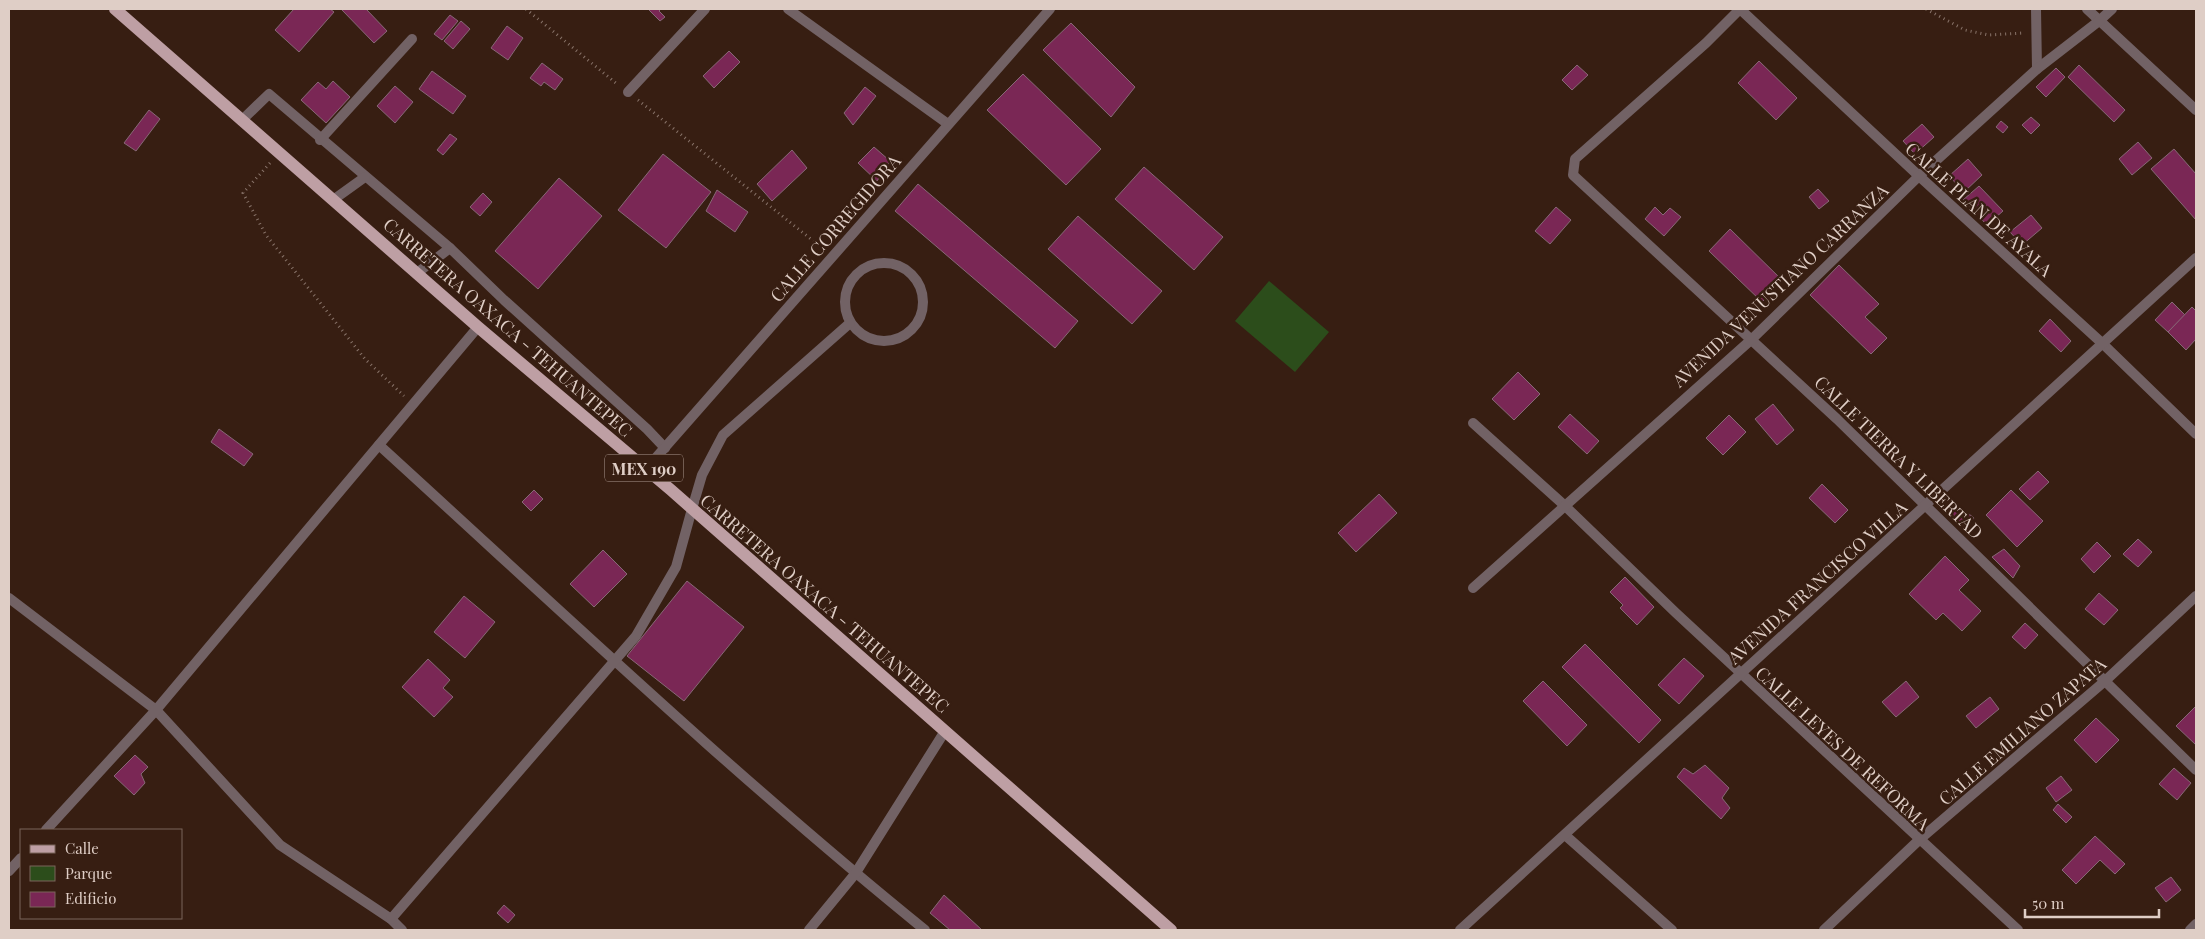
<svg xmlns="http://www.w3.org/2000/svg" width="2205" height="939" font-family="'Playfair Display',serif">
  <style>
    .green { fill: #2c4d1b }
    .building { fill: #7a2755; stroke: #876876 }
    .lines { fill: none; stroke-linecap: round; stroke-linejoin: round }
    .path { stroke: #89746a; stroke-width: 3; stroke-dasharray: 1 4; stroke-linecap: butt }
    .lane { stroke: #726265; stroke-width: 10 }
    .street { stroke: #726265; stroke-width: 10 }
    .primary { stroke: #be9fa4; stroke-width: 12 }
    .labels { text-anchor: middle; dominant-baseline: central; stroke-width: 5; stroke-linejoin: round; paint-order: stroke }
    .shield { fill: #371e12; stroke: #ad9990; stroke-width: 1 }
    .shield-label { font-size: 16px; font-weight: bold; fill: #dfcec6 }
    .street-label { font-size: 18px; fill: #dfcec6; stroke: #371e12 }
  </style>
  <rect width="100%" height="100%" fill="#371e12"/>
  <path class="green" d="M 1269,281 L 1329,332 L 1295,372 L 1235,321 Z"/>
  <g class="building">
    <path d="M 294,9 L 330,9 L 334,12 L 299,52 L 275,30 Z"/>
    <path d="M 343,9 L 366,9 L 387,31 L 374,43 L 342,10 Z"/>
    <path d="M 648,9 L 661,9 L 659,11 L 665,17 L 660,21 Z"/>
    <path d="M 450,15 L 458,21 L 442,40 L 434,34 Z"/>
    <path d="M 461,21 L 470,29 L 453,49 L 444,41 Z"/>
    <path d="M 1071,23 L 1135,87 L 1111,117 L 1043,50 Z"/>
    <path d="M 507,26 L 523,38 L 508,60 L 491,48 Z"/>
    <path d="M 729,51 L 740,62 L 714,88 L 703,76 Z"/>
    <path d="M 1759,61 L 1797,98 L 1776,120 L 1738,83 Z"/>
    <path d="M 542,63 L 563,79 L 555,90 L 544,82 L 541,86 L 530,78 Z"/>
    <path d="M 1577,65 L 1588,75 L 1572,90 L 1562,80 Z"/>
    <path d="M 2079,65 L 2125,110 L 2114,122 L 2068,77 Z"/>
    <path d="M 2056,68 L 2065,77 L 2046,97 L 2036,87 Z"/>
    <path d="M 432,71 L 466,96 L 453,114 L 419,89 Z"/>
    <path d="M 1023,74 L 1101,149 L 1066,185 L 987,110 Z"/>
    <path d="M 333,81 L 350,97 L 326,123 L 301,100 L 318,82 L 326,89 Z"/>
    <path d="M 395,86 L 413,102 L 395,123 L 377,106 Z"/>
    <path d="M 865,87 L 876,96 L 853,125 L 844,113 Z"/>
    <path d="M 149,110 L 160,119 L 136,151 L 124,143 Z"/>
    <path d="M 2031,117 L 2040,125 L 2031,134 L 2022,125 Z"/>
    <path d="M 2001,121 L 2008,127 L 2003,133 L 1996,127 Z"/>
    <path d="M 1922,124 L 1934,137 L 1915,154 L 1903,141 Z"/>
    <path d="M 450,134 L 457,139 L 443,155 L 437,150 Z"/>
    <path d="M 2138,142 L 2152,158 L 2132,175 L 2119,159 Z"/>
    <path d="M 874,147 L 890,161 L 877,181 L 858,163 Z"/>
    <path d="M 2174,149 L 2196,174 L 2196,220 L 2151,169 Z"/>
    <path d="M 792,150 L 807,168 L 772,201 L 757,184 Z"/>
    <path d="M 663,154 L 711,192 L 666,248 L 618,210 Z"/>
    <path d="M 1968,159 L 1982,175 L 1964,192 L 1949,176 Z"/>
    <path d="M 1144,167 L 1223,237 L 1194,270 L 1115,199 Z"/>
    <path d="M 559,178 L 602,216 L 538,289 L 495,251 Z"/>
    <path d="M 918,184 L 1078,321 L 1055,348 L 895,211 Z"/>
    <path d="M 1979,186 L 2003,211 L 1987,225 L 1963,200 Z"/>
    <path d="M 1818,189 L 1829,201 L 1819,209 L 1809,197 Z"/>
    <path d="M 717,190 L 748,212 L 735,232 L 706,211 Z"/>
    <path d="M 483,193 L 492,202 L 480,216 L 470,207 Z"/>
    <path d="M 1556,207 L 1571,220 L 1550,244 L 1535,231 Z"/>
    <path d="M 1655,207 L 1663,215 L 1670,208 L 1681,217 L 1664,236 L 1645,219 Z"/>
    <path d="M 2031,215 L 2042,228 L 2022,245 L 2010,232 Z"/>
    <path d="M 1078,216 L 1162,291 L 1132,324 L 1048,249 Z"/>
    <path d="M 1730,229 L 1783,281 L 1762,302 L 1709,251 Z"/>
    <path d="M 1839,265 L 1879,304 L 1865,317 L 1887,338 L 1871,354 L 1810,295 Z"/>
    <path d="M 2172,302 L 2185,315 L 2168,332 L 2155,320 Z"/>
    <path d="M 2192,307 L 2196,311 L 2196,339 L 2186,350 L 2168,332 Z"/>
    <path d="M 2050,319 L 2071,341 L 2061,352 L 2039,331 Z"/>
    <path d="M 1518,372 L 1540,394 L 1514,420 L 1492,399 Z"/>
    <path d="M 1773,404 L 1794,430 L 1777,445 L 1755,419 Z"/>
    <path d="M 1570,414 L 1599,441 L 1587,454 L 1558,427 Z"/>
    <path d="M 1729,415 L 1746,432 L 1723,455 L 1706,438 Z"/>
    <path d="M 219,429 L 253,454 L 244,466 L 211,442 Z"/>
    <path d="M 2038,471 L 2049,482 L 2030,500 L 2019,489 Z"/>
    <path d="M 1822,484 L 1848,510 L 1835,523 L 1809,498 Z"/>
    <path d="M 534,490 L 543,499 L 531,511 L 522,502 Z"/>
    <path d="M 2011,490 L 2043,521 L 2017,547 L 1986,515 Z"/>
    <path d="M 1379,494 L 1397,513 L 1356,552 L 1338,533 Z"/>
    <path d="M 1955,503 L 1974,518 L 1966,527 L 1948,512 Z"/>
    <path d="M 2138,539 L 2152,552 L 2138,567 L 2123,554 Z"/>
    <path d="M 2097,542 L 2111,556 L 2094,573 L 2081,559 Z"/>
    <path d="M 2004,549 L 2020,566 L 2013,578 L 1992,557 Z"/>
    <path d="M 603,550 L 627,574 L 594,607 L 570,584 Z"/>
    <path d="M 1945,556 L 1969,580 L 1959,590 L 1981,611 L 1962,631 L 1943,613 L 1936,620 L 1909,594 Z"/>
    <path d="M 1625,577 L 1654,607 L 1637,625 L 1620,608 L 1623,605 L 1610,592 Z"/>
    <path d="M 687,581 L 744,627 L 684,701 L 627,656 Z"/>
    <path d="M 2099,593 L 2118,610 L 2104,625 L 2085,609 Z"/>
    <path d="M 464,596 L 495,622 L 465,658 L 434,632 Z"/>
    <path d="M 2025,623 L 2038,635 L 2025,649 L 2012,637 Z"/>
    <path d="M 1585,644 L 1661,720 L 1639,743 L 1562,667 Z"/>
    <path d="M 1684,658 L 1704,676 L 1679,704 L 1658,685 Z"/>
    <path d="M 428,659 L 450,680 L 443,688 L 453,697 L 434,717 L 402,687 Z"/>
    <path d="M 1543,681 L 1587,725 L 1567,746 L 1523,701 Z"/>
    <path d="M 1906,681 L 1919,697 L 1896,717 L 1882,702 Z"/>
    <path d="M 1990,697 L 1999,709 L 1976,728 L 1966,716 Z"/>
    <path d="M 2196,706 L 2196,745 L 2176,726 Z"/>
    <path d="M 2096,718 L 2119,740 L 2096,763 L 2074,740 Z"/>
    <path d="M 135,755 L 148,767 L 141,774 L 145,783 L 134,795 L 114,776 Z"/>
    <path d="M 1705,765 L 1729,788 L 1722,798 L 1730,808 L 1721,819 L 1677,777 L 1684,768 L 1693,774 Z"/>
    <path d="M 2174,768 L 2191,783 L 2177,800 L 2159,784 Z"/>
    <path d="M 2061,776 L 2072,790 L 2056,802 L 2046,788 Z"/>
    <path d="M 2058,804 L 2072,817 L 2066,823 L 2053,810 Z"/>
    <path d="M 2095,836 L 2125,864 L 2115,874 L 2100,860 L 2076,884 L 2062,870 Z"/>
    <path d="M 2171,877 L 2181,890 L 2166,902 L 2155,888 Z"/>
    <path d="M 944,895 L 982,930 L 950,930 L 930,913 Z"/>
    <path d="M 504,905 L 515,915 L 508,923 L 497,913 Z"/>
  </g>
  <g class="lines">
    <g class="path">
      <path d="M 526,9 L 617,84"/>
      <path d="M 1926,9 L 1965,30 L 1989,35 L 2023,33"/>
      <path d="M 638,100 L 822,248"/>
      <path d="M 270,163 L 243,193 L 266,235 L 365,359 L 404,396"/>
    </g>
    <g class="lane">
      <circle cx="884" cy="302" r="39"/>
      <path d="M 692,509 L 702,475 L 723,435 L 850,323"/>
    </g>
    <g class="street">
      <path d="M 788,9 L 948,124"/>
      <path d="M 1740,9 L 1706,43 L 1575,159 L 1573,175 L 1837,419 L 2196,770"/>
      <path d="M 1740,9 L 1919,176 L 2103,344 L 2196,434"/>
      <path d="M 2036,9 L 2037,69"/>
      <path d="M 2087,9 L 2196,110"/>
      <path d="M 628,92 L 705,9"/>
      <path d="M 242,120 L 269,94 L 450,248"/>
      <path d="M 320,140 L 412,39"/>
      <path d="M 333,200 L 365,177"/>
      <path d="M 417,273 L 450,248 L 504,300 L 647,429 L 665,448"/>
      <path d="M 1473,423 L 1564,505 L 1676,613 L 2018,930"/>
      <path d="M 379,445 C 559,609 736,777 925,930"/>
      <path d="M 646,469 L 1050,9"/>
      <path d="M 1473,588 L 1752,339 L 1919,176 L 2037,69 L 2099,21 L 2112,9"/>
      <path d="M 9,598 L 156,710 L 280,845 L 391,919 L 402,930"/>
      <path d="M 46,830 L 156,710 L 478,327"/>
      <path d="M 1565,835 L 1672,930"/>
      <path d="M 9,871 L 21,858"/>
      <path d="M 391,919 L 636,636 L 676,567 L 692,509"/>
      <path d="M 809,930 L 855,874 L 945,731"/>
      <path d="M 1460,930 L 2196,258"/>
      <path d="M 1824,930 L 1919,840 L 2105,681 L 2196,596"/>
      <path d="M 2190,930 L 2196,924"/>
    </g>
    <path class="primary" d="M 115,9 L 478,327 L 671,490 L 1171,930"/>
  </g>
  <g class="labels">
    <rect class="shield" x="605" y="454.5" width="78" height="27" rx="4"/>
    <g class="shield-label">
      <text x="644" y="468">MEX 190</text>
    </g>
    <g class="street-label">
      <text transform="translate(1979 209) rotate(42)">CALLE PLAN DE AYALA</text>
      <text transform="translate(835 228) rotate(-49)">CALLE CORREGIDORA</text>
      <text transform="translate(1780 285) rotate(-43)">AVENIDA VENUSTIANO CARRANZA</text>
      <text transform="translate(508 327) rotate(41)">CARRETERA OAXACA - TEHUANTEPEC</text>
      <text transform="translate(1899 457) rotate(44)">CALLE TIERRA Y LIBERTAD</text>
      <text transform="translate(1817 582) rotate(-42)">AVENIDA FRANCISCO VILLA</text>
      <text transform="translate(825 603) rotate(41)">CARRETERA OAXACA - TEHUANTEPEC</text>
      <text transform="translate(2022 731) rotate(-41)">CALLE EMILIANO ZAPATA</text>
      <text transform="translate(1843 748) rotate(43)">CALLE LEYES DE REFORMA</text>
    </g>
  </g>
  <rect width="2205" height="939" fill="none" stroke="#dfcec6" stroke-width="20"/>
  <rect x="20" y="829" width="162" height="90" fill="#371e12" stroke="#7a645a"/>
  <rect x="30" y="845" width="25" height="8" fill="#be9fa4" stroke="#7a645a"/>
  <text x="65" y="854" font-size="15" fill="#dfcec6">Calle</text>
  <rect x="30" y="866" width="25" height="15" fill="#2c4d1b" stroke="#7a645a"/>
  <text x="65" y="879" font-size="15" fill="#dfcec6">Parque</text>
  <rect x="30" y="892" width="25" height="15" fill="#7a2755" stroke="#7a645a"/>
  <text x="65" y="904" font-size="15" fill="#dfcec6">Edificio</text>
  <path d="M2025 909v8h134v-8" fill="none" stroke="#dfcec6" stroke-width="2.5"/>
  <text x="2032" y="909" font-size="15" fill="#dfcec6" stroke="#371e12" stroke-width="4" paint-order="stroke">50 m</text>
</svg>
